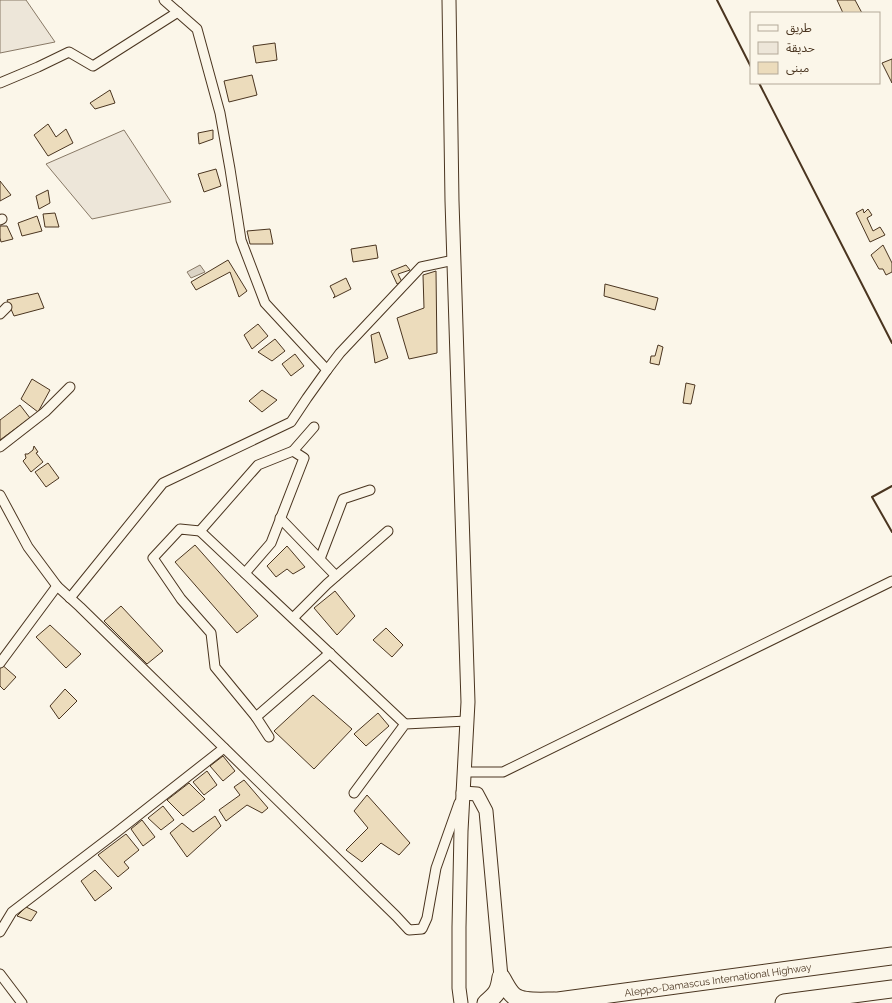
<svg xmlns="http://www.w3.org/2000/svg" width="892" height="1003" font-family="Raleway,'Noto Sans Arabic',sans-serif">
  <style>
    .green { fill: #ede6d9; stroke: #887966 }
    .water { fill: #dcd4c6; stroke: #887966 }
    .building { fill: #ecdcbc; stroke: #4a3520 }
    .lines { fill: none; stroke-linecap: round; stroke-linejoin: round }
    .minor-casing { stroke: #4a3520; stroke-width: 11 }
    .secondary-casing { stroke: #4a3520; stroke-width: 15 }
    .motorway-casing { stroke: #4a3520; stroke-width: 19 }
    .minor { stroke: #fbf6e9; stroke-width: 9 }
    .secondary { stroke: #fbf6e9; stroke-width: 13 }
    .motorway { stroke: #fbf6e9; stroke-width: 17 }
    .wall { stroke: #4a3520; stroke-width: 2 }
    .labels { text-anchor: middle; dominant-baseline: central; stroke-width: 3; stroke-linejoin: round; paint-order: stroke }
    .street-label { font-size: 10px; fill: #4a3520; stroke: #fbf6e9 }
  </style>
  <rect width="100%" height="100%" fill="#fbf6e9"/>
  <g class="green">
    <path d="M 0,0 L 26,0 L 55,42 L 0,53 Z"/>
    <path d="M 124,130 L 171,202 L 92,219 L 46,164 Z"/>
  </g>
  <path class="water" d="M 200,265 L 205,272 L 191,278 L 187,272 Z"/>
  <g class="building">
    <path d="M 837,0 L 855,0 L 862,13 L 843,13 Z"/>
    <path d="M 275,43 L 277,60 L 256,63 L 253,46 Z"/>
    <path d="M 892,59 L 892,83 L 882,63 Z"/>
    <path d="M 252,75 L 257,95 L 229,102 L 224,81 Z"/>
    <path d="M 110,90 L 115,103 L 95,109 L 90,103 Z"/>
    <path d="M 48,124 L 56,137 L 66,129 L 73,143 L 48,156 L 34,135 Z"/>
    <path d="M 213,130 L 213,139 L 199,144 L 198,133 Z"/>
    <path d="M 216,169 L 221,186 L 204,192 L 198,174 Z"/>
    <path d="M 0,181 L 11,195 L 0,201 Z"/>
    <path d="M 48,190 L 50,203 L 39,209 L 36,196 Z"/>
    <path d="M 863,209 L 864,213 L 868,209 L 872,215 L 867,218 L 873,231 L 880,227 L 885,235 L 870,242 L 856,213 Z"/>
    <path d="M 55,213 L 59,227 L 45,227 L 43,214 Z"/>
    <path d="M 37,216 L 42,231 L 22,236 L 18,223 Z"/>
    <path d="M 0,226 L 7,226 L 13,239 L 1,242 L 0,238 Z"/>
    <path d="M 270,229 L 273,244 L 250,244 L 247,231 Z"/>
    <path d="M 376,245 L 378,258 L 353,262 L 351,249 Z"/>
    <path d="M 883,245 L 892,263 L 892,272 L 886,275 L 883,269 L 879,269 L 871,255 Z"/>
    <path d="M 228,260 L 247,291 L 239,297 L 230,272 L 196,290 L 191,282 Z"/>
    <path d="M 406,265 L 410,270 L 398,274 L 402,282 L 397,284 L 391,271 Z"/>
    <path d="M 436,271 L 437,353 L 409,359 L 397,318 L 424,308 L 423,275 Z"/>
    <path d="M 346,278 L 351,289 L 333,298 L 335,296 L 330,286 Z"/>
    <path d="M 605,284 L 658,298 L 655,310 L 604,296 Z"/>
    <path d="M 38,293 L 44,308 L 14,316 L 7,300 Z"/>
    <path d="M 258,324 L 268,336 L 252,349 L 244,335 Z"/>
    <path d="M 379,332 L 388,358 L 375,363 L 371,335 Z"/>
    <path d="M 275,339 L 285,351 L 272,361 L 258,352 Z"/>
    <path d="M 658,345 L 663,347 L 659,365 L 650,363 L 651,356 L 655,356 Z"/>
    <path d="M 295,354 L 304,366 L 291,376 L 282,364 Z"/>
    <path d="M 32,379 L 50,390 L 38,412 L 21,399 Z"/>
    <path d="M 686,383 L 695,385 L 691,404 L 683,403 Z"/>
    <path d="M 262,390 L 277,400 L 262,412 L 249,401 Z"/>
    <path d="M 20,405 L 30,418 L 0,440 L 0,420 Z"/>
    <path d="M 34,446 L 38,452 L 36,453 L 43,462 L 31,472 L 23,461 L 26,458 L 25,454 L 28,454 L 33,450 Z"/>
    <path d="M 48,463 L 59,478 L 46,487 L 35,472 Z"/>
    <path d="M 195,545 L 258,616 L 237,633 L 175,562 Z"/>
    <path d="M 287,546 L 305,567 L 293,574 L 287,569 L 276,577 L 267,566 Z"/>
    <path d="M 335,591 L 355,616 L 337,635 L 314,608 Z"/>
    <path d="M 121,606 L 163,651 L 147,664 L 104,621 Z"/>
    <path d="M 50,625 L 81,654 L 66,668 L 36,637 Z"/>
    <path d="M 386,628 L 403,645 L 392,657 L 373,640 Z"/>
    <path d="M 0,663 L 16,677 L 4,690 L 0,686 Z"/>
    <path d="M 65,689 L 77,701 L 59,719 L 50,706 Z"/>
    <path d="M 313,695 L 352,729 L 314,769 L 274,731 Z"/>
    <path d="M 378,713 L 389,726 L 366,746 L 354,734 Z"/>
    <path d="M 223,756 L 235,771 L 223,781 L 210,766 Z"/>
    <path d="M 207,771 L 217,785 L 204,795 L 193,782 Z"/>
    <path d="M 244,780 L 268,808 L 262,813 L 247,805 L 226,821 L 219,810 L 240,795 L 234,787 Z"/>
    <path d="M 189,783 L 205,799 L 183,816 L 167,800 Z"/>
    <path d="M 367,795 L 410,843 L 399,855 L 381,843 L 362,862 L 346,850 L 368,828 L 354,811 Z"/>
    <path d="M 163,806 L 174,820 L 161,830 L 148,818 Z"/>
    <path d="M 215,816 L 221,826 L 187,857 L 170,833 L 182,823 L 193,832 Z"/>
    <path d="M 142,820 L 155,837 L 143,846 L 131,829 Z"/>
    <path d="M 126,834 L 139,850 L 124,862 L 129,868 L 118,877 L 98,855 Z"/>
    <path d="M 95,870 L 112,888 L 95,901 L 81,881 Z"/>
    <path d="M 26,907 L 37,912 L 31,921 L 17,916 Z"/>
  </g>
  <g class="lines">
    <g class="minor-casing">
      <g id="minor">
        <path d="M 164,0 L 197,29 L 220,113 L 230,169 L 241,240 L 265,303 L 327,370"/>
        <path d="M 0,83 L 38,67 L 69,52 L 93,66 L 178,12"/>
        <path d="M 0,220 L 2,219"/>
        <path d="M 0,314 L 7,307"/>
        <path d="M 314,427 L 293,451 L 258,465 L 200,531 L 405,724"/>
        <path d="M 0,447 L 45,412 L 70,387"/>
        <path d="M 0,495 L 28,547 L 57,586 L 80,607 L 396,916 L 409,930 L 422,929 L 427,918 L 436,868 L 459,803"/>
        <path d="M 280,518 L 336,576"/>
        <path d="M 200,531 L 180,529 L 153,558 L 181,599 L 211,633 L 215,667 L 256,717"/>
        <path d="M 320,559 L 343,499 L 370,490"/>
        <path d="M 245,573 L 271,543 L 304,458 L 293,451"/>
        <path d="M 70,598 L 163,483 L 291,422 L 307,398 L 327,370 L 340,353 L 421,267 L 454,260"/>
        <path d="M 293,618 L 327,584 L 388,531"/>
        <path d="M 0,663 L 57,586"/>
        <path d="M 269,737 L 256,717 L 330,653"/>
        <path d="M 464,772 L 503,772 L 892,581"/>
        <path d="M 354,793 L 405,724 L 467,721"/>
        <path d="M 0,932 L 12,912 L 117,832 L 224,748"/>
        <path d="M 0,974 L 22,1003"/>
      </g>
    </g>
    <g class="secondary-casing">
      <g id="secondary">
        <path d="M 449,0 L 452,201 L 468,702 L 461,831 L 459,927 L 459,988 L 461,1003"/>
        <path d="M 463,793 L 477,794 L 486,811 L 501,977"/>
      </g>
    </g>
    <g class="motorway-casing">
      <g id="motorway">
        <path d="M 486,1003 C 497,994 499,991 501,977 C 505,983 508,991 514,996 C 522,1003 543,1001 554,1001"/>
        <path d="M 543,1003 L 892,956"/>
        <path d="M 784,1003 L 892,989"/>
      </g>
    </g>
    <use href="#minor" class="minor"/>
    <use href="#secondary" class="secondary"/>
    <use href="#motorway" class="motorway"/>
    <g class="wall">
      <path d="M 717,0 L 751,67"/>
      <path d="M 759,83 L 892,343"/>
      <path d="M 892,486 L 872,497 L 892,532"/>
    </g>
  </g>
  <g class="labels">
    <g class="street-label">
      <text transform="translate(718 980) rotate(-8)">Aleppo-Damascus International Highway</text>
    </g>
  </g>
  <rect x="750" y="12" width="130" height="72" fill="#fbf6e9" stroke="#b4a999"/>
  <rect x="758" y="25" width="20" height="6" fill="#fbf6e9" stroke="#b4a999"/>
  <text x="786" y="32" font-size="12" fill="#4a3520">طريق</text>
  <rect x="758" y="42" width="20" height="12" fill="#ede6d9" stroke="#b4a999"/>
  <text x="786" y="52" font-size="12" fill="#4a3520">حديقة</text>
  <rect x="758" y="62" width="20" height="12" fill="#ecdcbc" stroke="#b4a999"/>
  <text x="786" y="72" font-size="12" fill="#4a3520">مبنى</text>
</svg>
